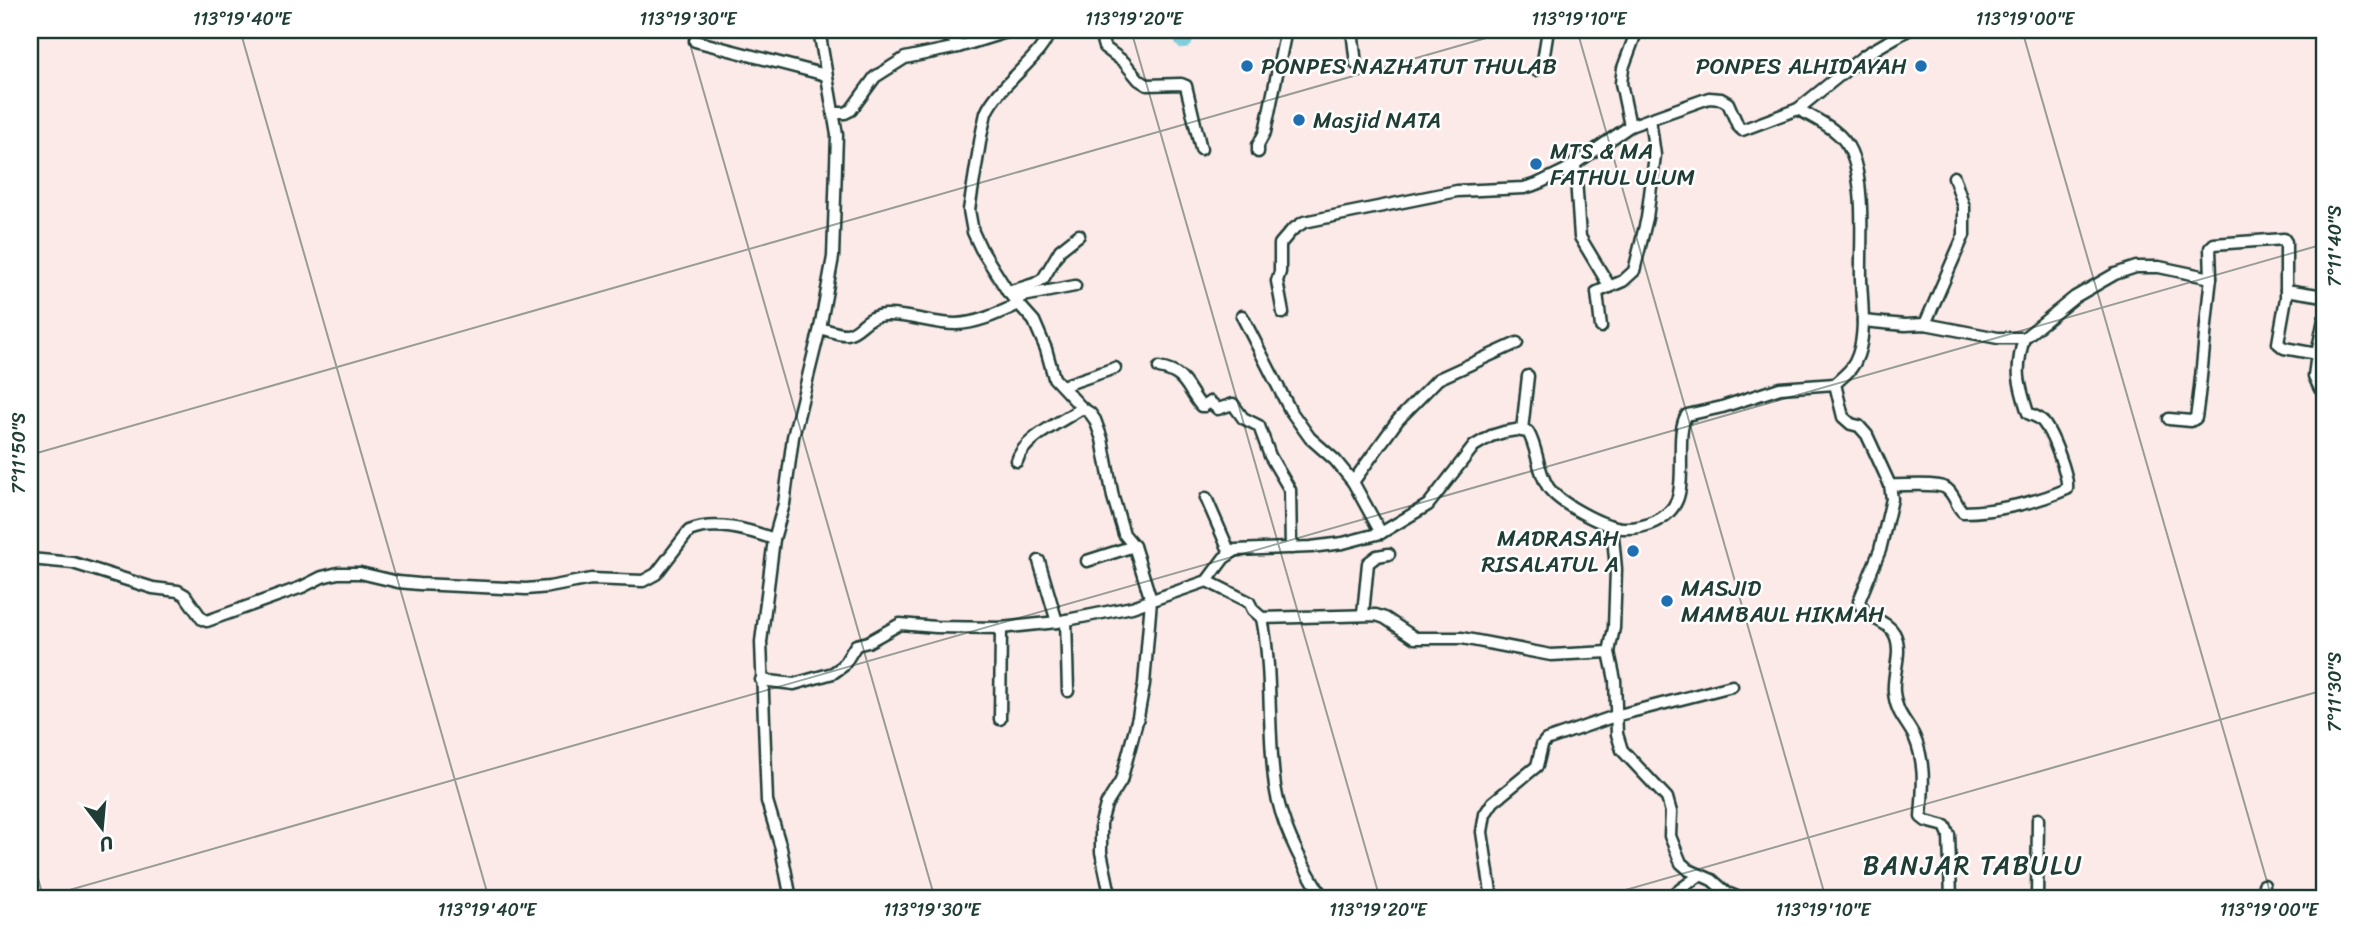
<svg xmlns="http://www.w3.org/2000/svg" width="2354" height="929" font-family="Sriracha,sans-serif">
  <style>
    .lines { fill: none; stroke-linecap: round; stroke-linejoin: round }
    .river { stroke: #80cfdd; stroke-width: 18 }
    .minor-casing { stroke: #1f3d34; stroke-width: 15 }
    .minor { stroke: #fff; stroke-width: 10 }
    .ticks { fill: none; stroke: #1f3d34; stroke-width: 2; stroke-opacity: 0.45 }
    .poi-dot { fill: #1f6fb2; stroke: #fff; stroke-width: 2.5 }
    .labels { text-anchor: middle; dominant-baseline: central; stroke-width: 5; stroke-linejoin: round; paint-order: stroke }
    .poi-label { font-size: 23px; fill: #1f3d34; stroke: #fff; text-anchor: start }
    .quarter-label { font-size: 26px; letter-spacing: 2px; fill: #1f3d34; stroke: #fff }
    .neatline { fill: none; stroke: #1f3d34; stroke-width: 2.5 }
    .ticks-label { font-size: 18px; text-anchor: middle; fill: #1f3d34 }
  </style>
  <rect width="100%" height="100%" fill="#fceae9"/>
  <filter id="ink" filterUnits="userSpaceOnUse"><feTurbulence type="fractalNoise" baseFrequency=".0143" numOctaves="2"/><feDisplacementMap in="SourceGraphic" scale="14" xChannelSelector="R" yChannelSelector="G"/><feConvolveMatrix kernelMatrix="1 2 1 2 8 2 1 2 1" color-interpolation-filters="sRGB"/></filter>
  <g filter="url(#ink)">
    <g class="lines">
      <path class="river" d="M 1180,30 L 1184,40"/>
      <g class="minor-casing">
        <g id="minor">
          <path d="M 940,30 L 942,34 L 953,38 L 958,47"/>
          <path d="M 1049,30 C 1047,54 999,83 986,113 L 981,136 L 969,210 L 973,232 L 981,249 L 1008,292 L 1034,321 L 1046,349 L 1054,378 L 1082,408 L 1090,413 L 1095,420 L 1102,439 L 1113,497 L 1124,534 L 1134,546 L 1151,600 L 1144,684 L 1138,717 L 1121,781 L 1106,805 L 1101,823 L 1101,852 L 1111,899"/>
          <path d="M 1099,30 L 1104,47 L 1124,62 L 1139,80 L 1147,85 L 1181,84 L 1186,86 L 1201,149"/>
          <path d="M 1352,30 L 1356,64"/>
          <path d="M 1637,30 L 1623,68 L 1621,83 L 1630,126 L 1709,98 L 1721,99 L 1728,103 L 1738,126 L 1742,130 L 1798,109 L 1865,55 L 1908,30"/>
          <path d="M 2322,30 L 2324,44"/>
          <path d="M 695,41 L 826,75"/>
          <path d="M 1536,70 L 1543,61 L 1548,30"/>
          <path d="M 1798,109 C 1817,120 1842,130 1851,152 C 1866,187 1860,243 1861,280 C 1862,305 1866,332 1858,355 C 1853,370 1845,374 1835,384 L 1843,417 L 1851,424 L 1859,426 L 1867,435 L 1890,485 C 1902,486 1939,482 1947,489 C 1955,495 1956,506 1963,512 C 1995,512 2038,502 2067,489 C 2069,476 2052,432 2042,421 C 2039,417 2033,416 2028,413 C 2018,382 2015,370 2024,338"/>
          <path d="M 834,113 L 845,113 L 851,110 L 875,77 L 905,58 L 958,47 L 1013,30"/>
          <path d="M 1258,152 L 1258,145 L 1265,132 L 1286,30"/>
          <path d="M 1575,164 L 1580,237 L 1610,287"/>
          <path d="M 2286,290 L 2324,296"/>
          <path d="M 1008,292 L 1034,284 L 1043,279 L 1060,250 L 1079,235"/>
          <path d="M 1013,298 L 1075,286"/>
          <path d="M 1283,313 L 1277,281 L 1280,272 L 1280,244 L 1292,230 L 1304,222 L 1457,191 L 1524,188 L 1537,184 L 1566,170 L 1630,126"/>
          <path d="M 1242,316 L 1290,410 L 1310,438 L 1335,460 L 1353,482 L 1381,533"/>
          <path d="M 1863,321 L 1905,325 L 1925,324 L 1998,338 L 2024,338 L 2075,297 L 2115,274 L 2136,267 L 2159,267 L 2211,278 L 2210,248 L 2214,244 L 2284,239 L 2286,242 L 2286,298 L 2278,343 L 2284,348 L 2317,354 L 2324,319"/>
          <path d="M 1925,324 L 1964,235 L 1964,207 L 1954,177"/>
          <path d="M 1601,327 L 1597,292 L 1623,281 L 1634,271 L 1647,218 L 1655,155 L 1650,119"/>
          <path d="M 820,328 C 828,330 839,335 847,334 C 861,332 864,316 885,315 C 909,314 933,324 956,324 C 979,323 999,313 1019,304"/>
          <path d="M 2317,354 L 2314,376 L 2320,389 L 2324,390"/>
          <path d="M 1159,368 C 1186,373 1185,386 1201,406 L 1204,406 L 1210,402 L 1218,409 L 1233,404 L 1243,418 L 1259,426 L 1270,456 L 1290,490 L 1291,548"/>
          <path d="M 1062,386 L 1115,368"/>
          <path d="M 2169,419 L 2191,421 L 2196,418 C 2203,371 2205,325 2211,278"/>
          <path d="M 1522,430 L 1528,376"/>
          <path d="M 1017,461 C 1023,438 1063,421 1082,408"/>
          <path d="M 1353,482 L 1398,420 L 1438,379 L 1517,343"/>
          <path d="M 1890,485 L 1892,499 L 1880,550 L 1859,601 C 1865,621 1885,618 1894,633 C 1904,651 1892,673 1894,692 C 1896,713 1905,719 1914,736 C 1926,763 1923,788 1921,817 L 1926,821 L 1945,826 L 1949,835 L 1951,899"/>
          <path d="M 1206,498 L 1230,553"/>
          <path d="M 1612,526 L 1616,569 L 1614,628 L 1609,652 L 1615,680 L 1617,734 L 1622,750 L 1667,798 L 1671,812 L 1670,836 L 1681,863 L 1689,870 L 1712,880 L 1727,893 L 1742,899"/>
          <path d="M 30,559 L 73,563 L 153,588 L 178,591 L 185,595 L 202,619 L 207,621 L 302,587 L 322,577 L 338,573 L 360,573 L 398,582 L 419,584 L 526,589 L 549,587 L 591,579 L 643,581 L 656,574 L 689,531 C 715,520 749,530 774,539"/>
          <path d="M 1039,561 L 1057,622"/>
          <path d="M 1087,561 L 1134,546"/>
          <path d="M 1207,581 L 1224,558 L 1236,550 L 1311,547 L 1343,543 L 1381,533 L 1428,505 L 1474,446 L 1491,436 L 1504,432 L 1516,430 L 1528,432 C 1538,449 1537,470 1548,487 C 1559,503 1603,527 1623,528 C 1643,529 1669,520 1677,500 C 1686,479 1675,430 1687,415 L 1722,407 L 1780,388 L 1835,384"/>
          <path d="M 1363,614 L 1368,563 L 1377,556 L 1389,554"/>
          <path d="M 1262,618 L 1376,615 L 1385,618 L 1415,638 L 1462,638 L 1551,655 L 1609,652"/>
          <path d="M 1066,620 L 1068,691"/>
          <path d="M 761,680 L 794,684 L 833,673 L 843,666 L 856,645 L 868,642 L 900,624 L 936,627 L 1001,628 L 1057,622 L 1132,607 L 1207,581 L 1249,602 L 1253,610 L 1262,618 C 1273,674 1267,730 1275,786 C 1281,826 1302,865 1324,899"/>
          <path d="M 1000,719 L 1001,628"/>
          <path d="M 791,899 L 781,848 L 767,801 L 761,642 L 774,539 L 784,504 L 793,437 L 820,328 L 833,257 L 837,135 L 819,30"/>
          <path d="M 1492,899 L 1482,832 L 1485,814 L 1493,802 L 1537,766 L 1542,745 L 1546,740 L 1615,716 L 1732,686"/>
          <path d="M 1667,899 L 1700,875"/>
          <path d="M 2037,899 L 2038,819"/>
          <path d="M 2263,899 L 2264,885"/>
        </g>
      </g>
      <use href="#minor" class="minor"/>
    </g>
  </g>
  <path class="ticks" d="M 240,30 L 489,899M 686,30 L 935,899M 1131,30 L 1380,899M 1577,30 L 1826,899M 2022,30 L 2272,899M 30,455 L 1514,30M 30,851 L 44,899M 38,899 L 2324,244M 1594,899 L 2324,690"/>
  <g class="poi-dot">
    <circle cx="1247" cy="66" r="7"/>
    <circle cx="1921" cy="66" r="7"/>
    <circle cx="1299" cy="120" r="7"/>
    <circle cx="1536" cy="164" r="7"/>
    <circle cx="1633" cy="551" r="7"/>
    <circle cx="1667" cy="601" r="7"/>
  </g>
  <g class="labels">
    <g class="poi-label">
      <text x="1261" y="66">PONPES NAZHATUT THULAB</text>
      <text x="1907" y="66" text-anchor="end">PONPES ALHIDAYAH</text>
      <text x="1313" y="120">Masjid NATA</text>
      <text x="1550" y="151">MTS &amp; MA<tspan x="1550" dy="26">FATHUL ULUM</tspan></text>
      <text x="1619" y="538" text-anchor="end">MADRASAH<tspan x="1619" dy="26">RISALATUL A</tspan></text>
      <text x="1681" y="588">MASJID<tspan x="1681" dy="26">MAMBAUL HIKMAH</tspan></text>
    </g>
    <g class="quarter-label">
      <text x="1973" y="865">BANJAR TABULU</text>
    </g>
  </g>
  <rect width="2354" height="929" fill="none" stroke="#fff" stroke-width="77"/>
  <g transform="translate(102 828) rotate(164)" stroke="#ffffff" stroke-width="5" paint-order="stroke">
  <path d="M0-5L12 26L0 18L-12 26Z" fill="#1f3d34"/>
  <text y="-10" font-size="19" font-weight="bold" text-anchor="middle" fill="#1f3d34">U</text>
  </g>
  <rect x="38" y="38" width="2278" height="852" class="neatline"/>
  <g class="ticks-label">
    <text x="242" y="25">113°19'40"E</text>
    <text x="688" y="25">113°19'30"E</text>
    <text x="1134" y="25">113°19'20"E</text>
    <text x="1579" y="25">113°19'10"E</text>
    <text x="2025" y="25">113°19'00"E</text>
    <text transform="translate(2335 246) rotate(-90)" y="6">7°11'40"S</text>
    <text transform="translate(19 453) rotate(-90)" y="6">7°11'50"S</text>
    <text transform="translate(2335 692) rotate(-90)" y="6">7°11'30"S</text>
    <text x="487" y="916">113°19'40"E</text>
    <text x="932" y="916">113°19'30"E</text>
    <text x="1378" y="916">113°19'20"E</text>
    <text x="1823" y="916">113°19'10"E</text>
    <text x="2269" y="916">113°19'00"E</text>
  </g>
</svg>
